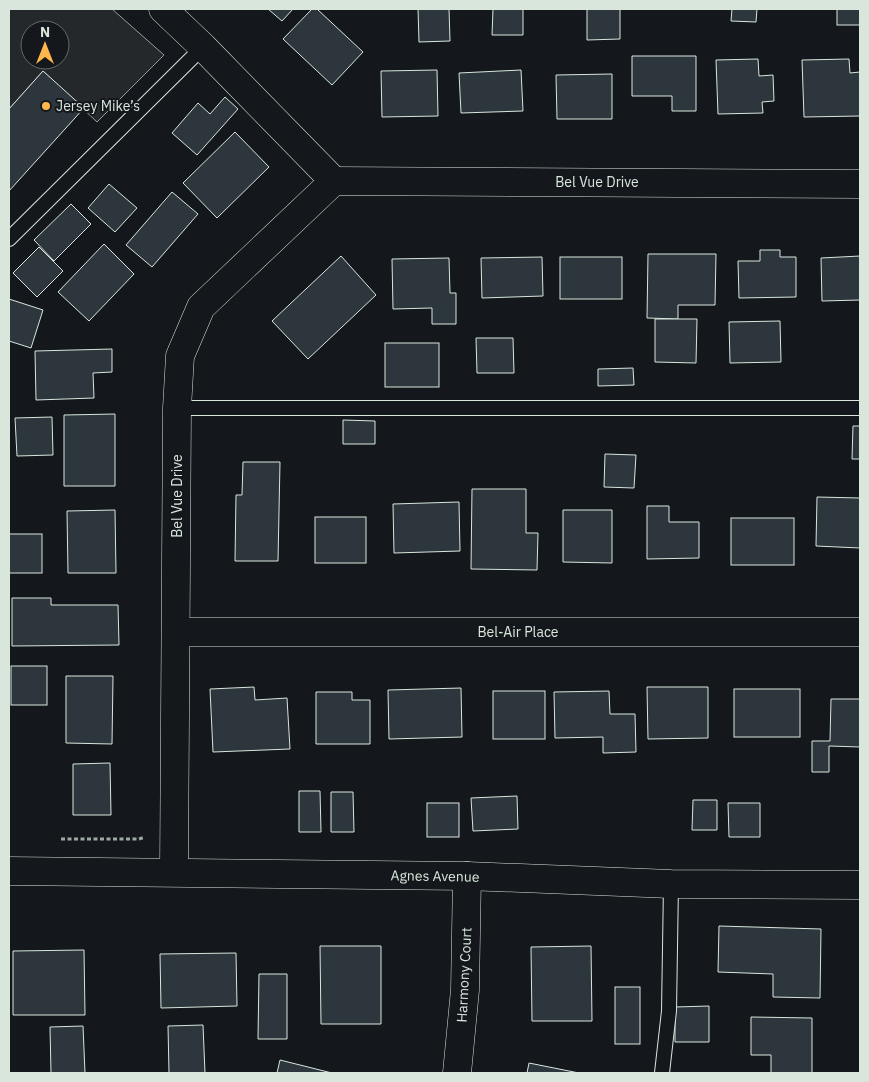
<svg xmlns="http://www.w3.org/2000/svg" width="869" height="1082" font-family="'IBM Plex Sans',sans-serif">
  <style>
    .parking { fill: #24282b; stroke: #939e99; fill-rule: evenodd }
    .building { fill: #2c363c; stroke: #d8e6dc }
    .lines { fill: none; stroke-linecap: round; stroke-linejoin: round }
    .service-casing { stroke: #d8e6dc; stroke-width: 16 }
    .minor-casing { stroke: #d8e6dc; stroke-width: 29 }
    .path { stroke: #9da8a2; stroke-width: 3; stroke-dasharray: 4 2.5; stroke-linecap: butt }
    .service { stroke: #14181c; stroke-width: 14 }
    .minor { stroke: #14181c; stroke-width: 28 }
    .poi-dot { fill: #ffb74d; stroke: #14181c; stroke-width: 2 }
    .labels { text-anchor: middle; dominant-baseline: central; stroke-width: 4; stroke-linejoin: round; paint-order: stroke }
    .poi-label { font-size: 14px; fill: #d8e6dc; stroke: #14181c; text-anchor: start }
    .street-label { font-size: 14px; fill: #d8e6dc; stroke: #14181c }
  </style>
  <rect width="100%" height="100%" fill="#14181c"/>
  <path class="parking" d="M 9,9 L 112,9 L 164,55 L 97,122 L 43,71 L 9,109 ZM 30,30 L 60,30 L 60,60 L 30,60 Z"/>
  <g class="building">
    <path d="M 268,9 L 293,9 L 282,21 Z"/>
    <path d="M 312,9 L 317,9 L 363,52 L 332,85 L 283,39 Z"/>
    <path d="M 418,9 L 449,9 L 450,41 L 419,42 Z"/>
    <path d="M 493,9 L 523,9 L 523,35 L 492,35 Z"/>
    <path d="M 587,9 L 620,9 L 620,39 L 587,40 Z"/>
    <path d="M 732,9 L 757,9 L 756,22 L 731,21 Z"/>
    <rect x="837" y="9" width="23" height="16"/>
    <path d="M 632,56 L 696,56 L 696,111 L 672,111 L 672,96 L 632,96 Z"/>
    <path d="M 758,59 L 759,76 L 773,75 L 774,101 L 762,102 L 763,113 L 718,114 L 716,60 Z"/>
    <path d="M 849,59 L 850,73 L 860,72 L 860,116 L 804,117 L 802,60 Z"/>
    <path d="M 437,70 L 438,116 L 382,117 L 381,71 Z"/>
    <path d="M 521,70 L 523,111 L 461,113 L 459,73 Z"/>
    <path d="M 43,71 L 84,108 L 9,191 L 9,109 Z"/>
    <path d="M 612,74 L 612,119 L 557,119 L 556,75 Z"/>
    <path d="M 225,97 L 238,109 L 197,155 L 172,133 L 198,103 L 210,114 Z"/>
    <path d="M 235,132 L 269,167 L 217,218 L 183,183 Z"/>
    <path d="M 109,184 L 137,208 L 115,232 L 88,208 Z"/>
    <path d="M 172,192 L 198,214 L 152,267 L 126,245 Z"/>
    <path d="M 71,204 L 91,224 L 54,261 L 34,240 Z"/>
    <path d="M 104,244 L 134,274 L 89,321 L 58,292 Z"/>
    <path d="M 39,247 L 63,271 L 37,297 L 13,273 Z"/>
    <path d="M 760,250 L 780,250 L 780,257 L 796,257 L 796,297 L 739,298 L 738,261 L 760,261 Z"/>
    <path d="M 648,254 L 716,254 L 715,305 L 678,305 L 678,319 L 647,318 Z"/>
    <path d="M 341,256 L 376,295 L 308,359 L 272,321 Z"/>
    <path d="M 860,256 L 860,300 L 822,301 L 821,258 Z"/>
    <path d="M 542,257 L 543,296 L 482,298 L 481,258 Z"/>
    <rect x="560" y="257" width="62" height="42"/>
    <path d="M 449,258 L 450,293 L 456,293 L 456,324 L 432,324 L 432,308 L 393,309 L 392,259 Z"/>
    <path d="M 9,299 L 43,310 L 31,348 L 9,341 Z"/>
    <path d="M 655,319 L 697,319 L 696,363 L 655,362 Z"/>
    <path d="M 780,321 L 781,362 L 730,363 L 729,322 Z"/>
    <path d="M 476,338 L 513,338 L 514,373 L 477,373 Z"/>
    <rect x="385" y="343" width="54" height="44"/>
    <path d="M 112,349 L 112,372 L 93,373 L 94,398 L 36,400 L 35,351 Z"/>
    <path d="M 633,368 L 634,385 L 598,386 L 598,369 Z"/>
    <path d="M 115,414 L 115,486 L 64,486 L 64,415 Z"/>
    <path d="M 52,417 L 53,455 L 17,456 L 15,418 Z"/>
    <path d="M 343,420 L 375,421 L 375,444 L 343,444 Z"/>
    <path d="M 853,426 L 860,426 L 860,459 L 852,459 Z"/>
    <path d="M 605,454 L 636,455 L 634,488 L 604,487 Z"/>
    <path d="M 243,462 L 280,462 L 278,561 L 235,561 L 236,495 L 242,495 Z"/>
    <path d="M 472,489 L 526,489 L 526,533 L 538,533 L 537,570 L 471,569 Z"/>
    <path d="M 817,497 L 860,498 L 860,548 L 816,546 Z"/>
    <path d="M 459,502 L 460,551 L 394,553 L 393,504 Z"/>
    <path d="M 647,506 L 669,506 L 669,522 L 699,522 L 699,558 L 647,559 Z"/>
    <path d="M 115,510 L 116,573 L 68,573 L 67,511 Z"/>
    <path d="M 563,510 L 612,510 L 612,563 L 563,562 Z"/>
    <rect x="315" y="517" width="51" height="46"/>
    <rect x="731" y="518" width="63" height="47"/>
    <rect x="9" y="534" width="33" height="39"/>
    <path d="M 12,598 L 51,598 L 51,605 L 118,605 L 119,645 L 12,646 Z"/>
    <rect x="11" y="666" width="36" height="39"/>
    <path d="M 66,676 L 113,676 L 112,744 L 66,743 Z"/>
    <path d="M 254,687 L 255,700 L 287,698 L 290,749 L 213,752 L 210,689 Z"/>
    <path d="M 647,687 L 708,687 L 708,738 L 648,739 Z"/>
    <path d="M 461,688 L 462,737 L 389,739 L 388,690 Z"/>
    <rect x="734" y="689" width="66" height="48"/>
    <rect x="493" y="691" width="52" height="48"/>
    <path d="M 609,691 L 610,714 L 635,714 L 636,752 L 603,753 L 603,737 L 555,738 L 554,692 Z"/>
    <path d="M 316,692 L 352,692 L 352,700 L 370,700 L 370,744 L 316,744 Z"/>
    <path d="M 831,699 L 860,699 L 860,747 L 829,746 L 829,772 L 812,772 L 812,741 L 830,741 Z"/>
    <path d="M 110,763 L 111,815 L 73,815 L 73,764 Z"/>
    <path d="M 299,791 L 320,791 L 321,832 L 299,832 Z"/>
    <path d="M 331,792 L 353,792 L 354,832 L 331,832 Z"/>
    <path d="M 517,796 L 518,829 L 473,831 L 471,798 Z"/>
    <path d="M 693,800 L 717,800 L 717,830 L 692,830 Z"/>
    <rect x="427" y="803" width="32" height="34"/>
    <path d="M 728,803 L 760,803 L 760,837 L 729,837 Z"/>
    <path d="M 719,926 L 821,929 L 820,998 L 773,997 L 773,974 L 718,972 Z"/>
    <path d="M 320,946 L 381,946 L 381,1024 L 321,1024 Z"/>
    <path d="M 591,946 L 592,1021 L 532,1021 L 531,947 Z"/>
    <path d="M 84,950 L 85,1015 L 13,1015 L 13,951 Z"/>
    <path d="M 236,953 L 237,1006 L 161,1008 L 160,954 Z"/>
    <path d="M 259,974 L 287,974 L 287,1039 L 258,1039 Z"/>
    <rect x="615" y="987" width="25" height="57"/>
    <path d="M 709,1006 L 709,1042 L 675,1042 L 675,1007 Z"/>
    <path d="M 751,1017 L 812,1018 L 812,1073 L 771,1073 L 771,1055 L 751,1055 Z"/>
    <path d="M 203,1025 L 205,1073 L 169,1073 L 168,1026 Z"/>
    <path d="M 83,1026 L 85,1073 L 51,1073 L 50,1027 Z"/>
    <path d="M 280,1060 L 332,1073 L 277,1073 Z"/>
    <path d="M 529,1063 L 579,1073 L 527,1073 Z"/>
  </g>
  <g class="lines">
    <g class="service-casing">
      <g id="service">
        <path d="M 9,239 L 203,47"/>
        <path d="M 177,408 L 860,408"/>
        <path d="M 662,1073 L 669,1011 L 671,884"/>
      </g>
    </g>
    <g class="minor-casing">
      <g id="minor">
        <path d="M 163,9 L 203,47 L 334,181"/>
        <path d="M 176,632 L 860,632"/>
        <path d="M 9,871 L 467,876 L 671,884 L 860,885"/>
        <path d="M 174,872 L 177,408 L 180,356 L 201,307 L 334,181 L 860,184"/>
        <path d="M 457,1073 L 465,990 L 467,876"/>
      </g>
    </g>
    <path class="path" d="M 61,839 L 139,839 L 145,837"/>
    <use href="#service" class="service"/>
    <use href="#minor" class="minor"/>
  </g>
  <circle class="poi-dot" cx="46" cy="106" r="5"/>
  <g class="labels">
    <g class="poi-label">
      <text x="56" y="106">Jersey Mike’s</text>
    </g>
    <g class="street-label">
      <text x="597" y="182">Bel Vue Drive</text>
      <text transform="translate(177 496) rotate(-90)">Bel Vue Drive</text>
      <text x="518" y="632">Bel-Air Place</text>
      <text transform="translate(435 876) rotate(1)">Agnes Avenue</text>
      <text transform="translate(464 975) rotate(-87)">Harmony Court</text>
    </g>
  </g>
  <rect width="869" height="1082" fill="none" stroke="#d8e6dc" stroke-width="20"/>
  <g transform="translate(45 45)"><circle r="24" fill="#14181c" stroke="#626a69"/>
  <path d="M0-4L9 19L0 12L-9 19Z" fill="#ffb74d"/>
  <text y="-8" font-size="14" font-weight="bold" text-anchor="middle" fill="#d8e6dc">N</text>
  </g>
</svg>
